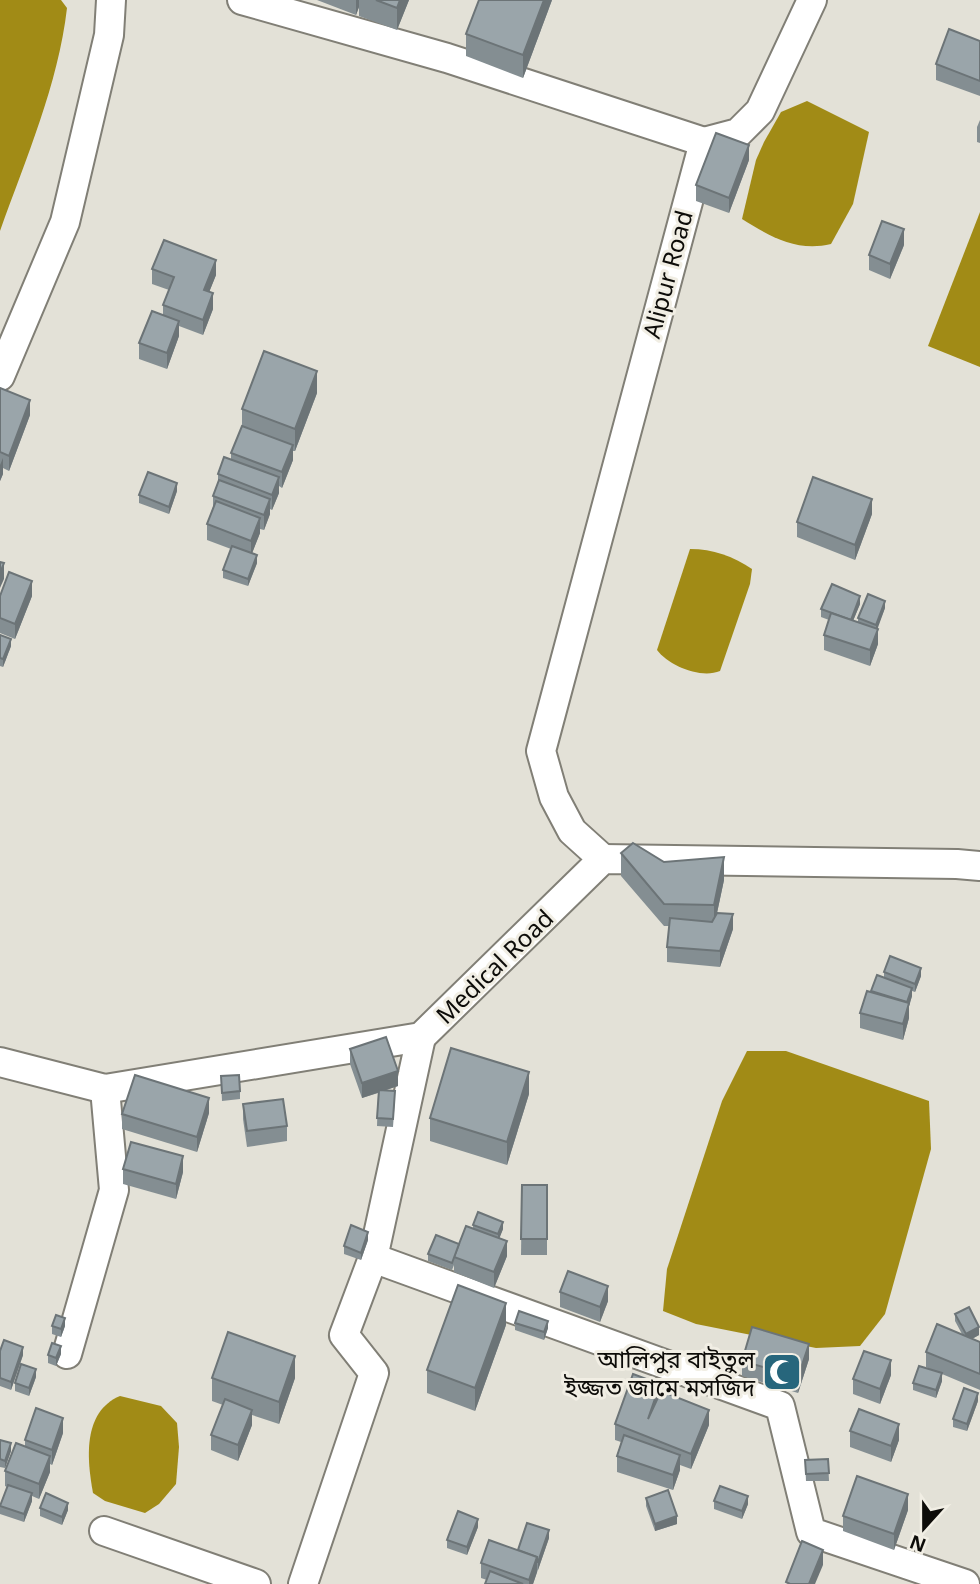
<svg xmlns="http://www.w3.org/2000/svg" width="980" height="1584" font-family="'Noto Sans','Noto Sans Bengali',sans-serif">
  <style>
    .water { fill: #a18b16 }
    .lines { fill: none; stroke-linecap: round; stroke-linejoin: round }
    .minor-casing { stroke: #817f76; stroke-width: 32 }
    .minor { stroke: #fff; stroke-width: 28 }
    .wall { fill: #848e92 }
    .shaded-wall { fill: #6c7477 }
    .building { fill: #9aa5aa; stroke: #6c7477; stroke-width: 2 }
    .labels { text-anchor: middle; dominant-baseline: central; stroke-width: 6; stroke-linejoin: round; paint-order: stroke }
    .street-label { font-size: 24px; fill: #0d0c09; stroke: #f1eee4 }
    .poi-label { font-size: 24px; fill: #0d0c09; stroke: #f1eee4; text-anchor: end }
  </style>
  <rect width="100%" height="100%" fill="#e3e1d7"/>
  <g class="water">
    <path d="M 0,0 L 61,0 L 67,8 C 58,85 26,158 0,231 Z"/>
    <path d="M 807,101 L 869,132 L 853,204 L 831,244 C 797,252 771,237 742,219 L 756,160 L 764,142 L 781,112 Z"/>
    <path d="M 980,212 L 980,367 L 928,346 Z"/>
    <path d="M 690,549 C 713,549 733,556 752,569 L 750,584 L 720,671 C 701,679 669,666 657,650 Z"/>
    <path d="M 747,1051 L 786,1051 L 929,1101 L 931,1149 L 885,1314 L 860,1346 L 816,1348 L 696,1324 L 663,1311 L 667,1269 L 722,1101 Z"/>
    <path d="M 120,1396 L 161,1406 L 177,1423 L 179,1447 L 176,1484 L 159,1504 L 145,1513 L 105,1501 L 93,1493 C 87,1460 82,1412 120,1396 Z"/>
  </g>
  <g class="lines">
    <g class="minor-casing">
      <g id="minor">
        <path d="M 242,0 L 447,58 L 704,142 L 541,751 L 554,797 L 572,831 L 603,859"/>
        <path d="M 704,142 L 738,133 L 760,111 L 812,0"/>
        <path d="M 0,376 L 65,222 L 109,35 L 111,0"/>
        <path d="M 421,1037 L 373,1258 L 780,1406 L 811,1532 L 965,1584"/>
        <path d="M 0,1062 L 105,1089 L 421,1037 L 603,859 L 957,864 L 980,866"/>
        <path d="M 67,1354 L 114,1190 L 105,1089"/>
        <path d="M 104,1531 L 256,1584"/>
        <path d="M 303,1584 L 374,1373 L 344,1335 L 373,1258"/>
      </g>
    </g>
    <use href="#minor" class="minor"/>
  </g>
  <g class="wall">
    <path d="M 317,0 L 409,0 L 397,30 L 359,16 L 359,7 L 356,15 Z"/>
    <path d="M 552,0 L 523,78 L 466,56 L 466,34 Z"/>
    <path d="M 980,41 L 980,96 L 936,80 L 936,64 Z"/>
    <path d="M 980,120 L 980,143 L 977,142 L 977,127 Z"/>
    <path d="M 749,160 L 729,213 L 696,201 L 696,185 Z"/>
    <path d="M 904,245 L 890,279 L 869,270 L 869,255 Z"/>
    <path d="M 152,269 L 216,275 L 209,292 L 213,309 L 203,335 L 179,326 L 179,336 L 167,369 L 139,359 L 139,343 L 163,315 L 163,305 L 169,290 L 152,284 Z"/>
    <path d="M 0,388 L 30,415 L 9,471 L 3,468 L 3,474 L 0,481 Z"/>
    <path d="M 317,393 L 295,451 L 293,451 L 293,460 L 282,488 L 279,486 L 279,493 L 272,510 L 270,509 L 270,514 L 264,530 L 260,529 L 260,533 L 252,553 L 257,563 L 248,586 L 223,578 L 223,570 L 231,549 L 207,540 L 207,524 L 213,507 L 213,496 L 218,484 L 218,474 L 231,460 L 231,453 L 242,426 L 242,409 Z"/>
    <path d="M 177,491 L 169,514 L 139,503 L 139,495 Z"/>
    <path d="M 872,514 L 855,560 L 797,537 L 797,522 Z"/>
    <path d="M 0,596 L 32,596 L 15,639 L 0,633 Z"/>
    <path d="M 860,604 L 853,621 L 858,622 L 858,618 L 885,608 L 877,628 L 878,644 L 870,666 L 824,650 L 824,635 L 829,620 L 821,617 L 821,609 Z"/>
    <path d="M 0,635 L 11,646 L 3,667 L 0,666 Z"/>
    <path d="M 621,853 L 664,862 L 724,880 L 717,913 L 733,929 L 720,967 L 667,962 L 667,947 L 669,926 L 664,926 L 621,876 Z"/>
    <path d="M 884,972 L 921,976 L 915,992 L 912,991 L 912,996 L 909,1006 L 909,1018 L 903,1040 L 860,1028 L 860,1013 L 871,992 L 884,978 Z"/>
    <path d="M 350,1049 L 398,1086 L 386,1090 L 395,1098 L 393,1127 L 377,1126 L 378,1093 L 362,1098 L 350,1064 Z"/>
    <path d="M 221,1076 L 240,1091 L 240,1099 L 222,1101 Z"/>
    <path d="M 529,1094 L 507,1165 L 430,1141 L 430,1118 Z"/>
    <path d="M 243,1104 L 287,1126 L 287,1141 L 247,1147 L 243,1119 Z"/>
    <path d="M 209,1113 L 197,1152 L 122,1129 L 122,1114 Z"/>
    <path d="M 123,1169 L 183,1172 L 176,1199 L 123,1184 Z"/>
    <path d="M 522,1185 L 547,1185 L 547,1255 L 521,1255 Z"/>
    <path d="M 473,1225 L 503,1229 L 499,1238 L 507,1256 L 494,1288 L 454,1272 L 454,1265 L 452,1270 L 428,1261 L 428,1254 L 459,1244 L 473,1228 Z"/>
    <path d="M 368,1240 L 361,1260 L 344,1254 L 344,1246 Z"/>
    <path d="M 560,1292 L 608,1301 L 600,1322 L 560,1307 Z"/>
    <path d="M 955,1314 L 979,1335 L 972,1339 L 980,1342 L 980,1390 L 942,1374 L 942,1381 L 936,1398 L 913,1390 L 913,1383 L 932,1370 L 926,1367 L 926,1352 L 962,1334 L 955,1321 Z"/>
    <path d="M 515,1323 L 548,1328 L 544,1340 L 515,1330 Z"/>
    <path d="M 506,1325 L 475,1411 L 427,1393 L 427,1370 Z"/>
    <path d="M 52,1326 L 65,1326 L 61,1337 L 52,1334 Z"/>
    <path d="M 0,1351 L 23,1355 L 11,1390 L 0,1386 Z"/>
    <path d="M 61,1354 L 56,1366 L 48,1363 L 48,1355 Z"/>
    <path d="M 809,1359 L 798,1393 L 742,1376 L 742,1361 Z"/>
    <path d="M 891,1375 L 880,1404 L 853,1394 L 853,1379 Z"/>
    <path d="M 36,1377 L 29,1396 L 15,1391 L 15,1383 Z"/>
    <path d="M 212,1378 L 295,1378 L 279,1424 L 252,1415 L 252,1425 L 238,1461 L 211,1450 L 211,1435 L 223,1405 L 212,1401 Z"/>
    <path d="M 660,1392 L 709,1425 L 691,1469 L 680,1465 L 680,1470 L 673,1490 L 617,1472 L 617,1456 L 621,1442 L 615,1440 L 615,1424 Z"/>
    <path d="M 978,1401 L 967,1431 L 953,1427 L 953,1419 Z"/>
    <path d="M 850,1431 L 899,1440 L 891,1462 L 850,1447 Z"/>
    <path d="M 63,1433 L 52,1465 L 50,1464 L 50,1472 L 39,1499 L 32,1496 L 32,1501 L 24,1522 L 0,1514 L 0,1506 L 7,1487 L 5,1486 L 5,1471 L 25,1447 L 25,1440 Z"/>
    <path d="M 0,1440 L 11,1451 L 5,1468 L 0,1467 Z"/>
    <path d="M 828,1459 L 829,1481 L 806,1481 L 805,1460 Z"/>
    <path d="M 646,1498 L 677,1524 L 655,1531 L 646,1506 Z"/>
    <path d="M 714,1501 L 748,1504 L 742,1519 L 714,1509 Z"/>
    <path d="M 40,1508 L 68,1510 L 62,1525 L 40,1516 Z"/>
    <path d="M 908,1510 L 894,1550 L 843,1531 L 843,1516 Z"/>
    <path d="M 478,1527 L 467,1555 L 447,1548 L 447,1540 Z"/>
    <path d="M 549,1538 L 533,1584 L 485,1584 L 487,1580 L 481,1578 L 481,1563 L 518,1550 Z"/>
  </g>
  <g class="shaded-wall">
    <path d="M 356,0 L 359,0 L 359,7 L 356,15 Z"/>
    <path d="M 400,0 L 409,0 L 397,30 L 397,8 Z"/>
    <path d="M 544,0 L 552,0 L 523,78 L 523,55 Z"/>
    <path d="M 749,145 L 749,160 L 729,213 L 729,198 Z"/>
    <path d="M 904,229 L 904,245 L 890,279 L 890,264 Z"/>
    <path d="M 216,260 L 216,275 L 204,305 L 204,290 Z"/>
    <path d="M 213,293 L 213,309 L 203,335 L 203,320 Z"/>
    <path d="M 179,321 L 179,336 L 167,369 L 167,353 Z"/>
    <path d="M 317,371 L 317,393 L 295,451 L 295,429 Z"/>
    <path d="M 30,400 L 30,415 L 9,471 L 9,456 Z"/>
    <path d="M 293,445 L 293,460 L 282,488 L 282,472 Z"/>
    <path d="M 3,458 L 3,474 L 0,481 L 0,465 Z"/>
    <path d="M 279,477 L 279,493 L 272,510 L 272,495 Z"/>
    <path d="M 177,483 L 177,491 L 169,514 L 169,507 Z"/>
    <path d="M 270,499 L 270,514 L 264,530 L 264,515 Z"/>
    <path d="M 872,499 L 872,514 L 855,560 L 855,545 Z"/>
    <path d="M 260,518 L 260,533 L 251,556 L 251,541 Z"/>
    <path d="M 257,555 L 257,563 L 248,586 L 248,579 Z"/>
    <path d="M 4,563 L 4,579 L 0,588 L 0,573 Z"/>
    <path d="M 32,581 L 32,596 L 15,639 L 15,624 Z"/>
    <path d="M 860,596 L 860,604 L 850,628 L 850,621 Z"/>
    <path d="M 885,601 L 885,608 L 876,633 L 876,625 Z"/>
    <path d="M 878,629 L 878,644 L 870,666 L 870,650 Z"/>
    <path d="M 11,639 L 11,646 L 3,667 L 3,659 Z"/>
    <path d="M 724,857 L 724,880 L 714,927 L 714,905 Z"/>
    <path d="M 733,914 L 733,929 L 720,967 L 720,951 Z"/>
    <path d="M 921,968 L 921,976 L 915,992 L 915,984 Z"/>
    <path d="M 912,988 L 912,996 L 909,1006 L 909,1018 L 903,1040 L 903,1024 L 907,1004 Z"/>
    <path d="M 398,1071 L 398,1086 L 362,1098 L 362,1083 Z"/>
    <path d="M 529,1072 L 529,1094 L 507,1165 L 507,1142 Z"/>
    <path d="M 209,1098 L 209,1113 L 197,1152 L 197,1137 Z"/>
    <path d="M 183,1156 L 183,1172 L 176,1199 L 176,1184 Z"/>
    <path d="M 503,1222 L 503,1229 L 498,1242 L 498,1234 Z"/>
    <path d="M 368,1232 L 368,1240 L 361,1260 L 361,1253 Z"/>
    <path d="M 507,1241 L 507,1256 L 494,1288 L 494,1272 Z"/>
    <path d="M 608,1286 L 608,1301 L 600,1322 L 600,1307 Z"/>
    <path d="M 506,1303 L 506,1325 L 475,1411 L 475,1388 Z"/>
    <path d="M 65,1318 L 65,1326 L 61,1337 L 61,1329 Z"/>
    <path d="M 548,1321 L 548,1328 L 544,1340 L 544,1332 Z"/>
    <path d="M 979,1327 L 979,1335 L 966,1342 L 966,1334 Z"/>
    <path d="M 809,1344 L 809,1359 L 798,1393 L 798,1377 Z"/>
    <path d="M 61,1346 L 61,1354 L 56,1366 L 56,1358 Z"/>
    <path d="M 23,1347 L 23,1355 L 11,1390 L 11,1382 Z"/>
    <path d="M 295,1356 L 295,1378 L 279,1424 L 279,1402 Z"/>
    <path d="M 891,1360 L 891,1375 L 880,1404 L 880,1389 Z"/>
    <path d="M 36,1369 L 36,1377 L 29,1396 L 29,1388 Z"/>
    <path d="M 942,1373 L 942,1381 L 936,1398 L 936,1390 Z"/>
    <path d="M 660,1384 L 660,1399 L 648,1419 Z"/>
    <path d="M 978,1393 L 978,1401 L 967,1431 L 967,1424 Z"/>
    <path d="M 252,1410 L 252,1425 L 238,1461 L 238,1445 Z"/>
    <path d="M 709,1410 L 709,1425 L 691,1469 L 691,1454 Z"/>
    <path d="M 63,1418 L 63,1433 L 52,1465 L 52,1450 Z"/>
    <path d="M 899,1424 L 899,1440 L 891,1462 L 891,1446 Z"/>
    <path d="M 11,1443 L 11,1451 L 5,1468 L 5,1461 Z"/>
    <path d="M 680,1455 L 680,1470 L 673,1490 L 673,1475 Z"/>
    <path d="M 50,1456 L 50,1472 L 39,1499 L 39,1484 Z"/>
    <path d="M 32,1493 L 32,1501 L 24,1522 L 24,1514 Z"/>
    <path d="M 908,1494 L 908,1510 L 894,1550 L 894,1534 Z"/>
    <path d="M 748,1496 L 748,1504 L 742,1519 L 742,1511 Z"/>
    <path d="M 68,1503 L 68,1510 L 62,1525 L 62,1517 Z"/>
    <path d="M 677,1516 L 677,1524 L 655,1531 L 655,1524 Z"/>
    <path d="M 478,1519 L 478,1527 L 467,1555 L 467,1547 Z"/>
    <path d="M 549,1530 L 549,1538 L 538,1570 L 538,1562 Z"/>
    <path d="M 823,1550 L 823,1565 L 815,1584 L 809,1584 Z"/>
    <path d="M 537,1557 L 537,1572 L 533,1584 L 529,1584 L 529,1580 Z"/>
  </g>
  <g class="building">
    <path d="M 376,0 L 400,0 L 397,8 Z"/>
    <path d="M 479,0 L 544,0 L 523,55 L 466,34 Z"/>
    <path d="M 949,29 L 980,41 L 980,81 L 936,64 Z"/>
    <path d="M 716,133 L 749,145 L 729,198 L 696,185 Z"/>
    <path d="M 882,221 L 904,229 L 890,264 L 869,255 Z"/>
    <path d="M 164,240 L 216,260 L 204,290 L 213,293 L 203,320 L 163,305 L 174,277 L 152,269 Z"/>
    <path d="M 152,311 L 179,321 L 167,353 L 139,343 Z"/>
    <path d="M 264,351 L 317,371 L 295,429 L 242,409 Z"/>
    <path d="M 0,388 L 30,400 L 9,456 L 0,452 Z"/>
    <path d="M 242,426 L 293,445 L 282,472 L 231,453 Z"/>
    <path d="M 224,457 L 279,477 L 272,495 L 218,474 Z"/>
    <path d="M 148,472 L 177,483 L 169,507 L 139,495 Z"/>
    <path d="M 813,477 L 872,499 L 855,545 L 797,522 Z"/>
    <path d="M 219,480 L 270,499 L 264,515 L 213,496 Z"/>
    <path d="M 216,501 L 260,518 L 251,541 L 207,524 Z"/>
    <path d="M 232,546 L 257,555 L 248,579 L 223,570 Z"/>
    <path d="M 0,562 L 4,563 L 0,573 Z"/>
    <path d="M 9,572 L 32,581 L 15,624 L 0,618 L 0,596 Z"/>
    <path d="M 832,584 L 860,596 L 851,620 L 821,609 Z"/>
    <path d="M 868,594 L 885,601 L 876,625 L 858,618 Z"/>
    <path d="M 831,613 L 878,629 L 870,650 L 824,635 Z"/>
    <path d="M 0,635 L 11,639 L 3,659 L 0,658 Z"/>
    <path d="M 633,843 L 664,862 L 724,857 L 714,905 L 664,904 L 621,853 Z"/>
    <path d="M 717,913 L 733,914 L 720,951 L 667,947 L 670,918 L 712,922 Z"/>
    <path d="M 890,956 L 921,968 L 915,984 L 884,972 Z"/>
    <path d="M 877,975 L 912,988 L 907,1002 L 871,991 Z"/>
    <path d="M 867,991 L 909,1003 L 903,1024 L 860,1013 Z"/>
    <path d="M 386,1037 L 398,1071 L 362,1083 L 350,1049 Z"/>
    <path d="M 451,1048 L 529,1072 L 507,1142 L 430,1118 Z"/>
    <path d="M 135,1075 L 209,1098 L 197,1137 L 122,1114 Z"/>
    <path d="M 239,1075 L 240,1091 L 222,1093 L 221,1076 Z"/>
    <path d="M 379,1090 L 395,1091 L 393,1119 L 377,1118 Z"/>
    <path d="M 283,1099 L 287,1126 L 247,1131 L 243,1104 Z"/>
    <path d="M 131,1142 L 183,1156 L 176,1184 L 123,1169 Z"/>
    <path d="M 522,1185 L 547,1185 L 547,1239 L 521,1239 Z"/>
    <path d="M 478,1212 L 503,1222 L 498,1234 L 473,1225 Z"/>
    <path d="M 351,1225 L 368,1232 L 361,1253 L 344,1246 Z"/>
    <path d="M 466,1226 L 507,1241 L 494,1272 L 454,1257 Z"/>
    <path d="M 436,1235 L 459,1244 L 452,1263 L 428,1254 Z"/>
    <path d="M 568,1271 L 608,1286 L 600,1307 L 560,1292 Z"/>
    <path d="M 458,1285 L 506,1303 L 475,1388 L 427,1370 Z"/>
    <path d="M 969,1307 L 979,1327 L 966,1334 L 955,1314 Z"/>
    <path d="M 519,1311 L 548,1321 L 544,1332 L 515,1323 Z"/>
    <path d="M 56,1315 L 65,1318 L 61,1329 L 52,1326 Z"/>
    <path d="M 937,1324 L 980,1342 L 980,1374 L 926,1352 Z"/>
    <path d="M 752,1327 L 809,1344 L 798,1377 L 742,1361 Z"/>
    <path d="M 228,1332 L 295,1356 L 279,1402 L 212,1378 Z"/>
    <path d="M 4,1340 L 23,1347 L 11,1382 L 0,1378 L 0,1351 Z"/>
    <path d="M 52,1343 L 61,1346 L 56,1358 L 48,1355 Z"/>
    <path d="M 864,1351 L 891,1360 L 880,1389 L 853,1379 Z"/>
    <path d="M 21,1364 L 36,1369 L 29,1388 L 15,1383 Z"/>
    <path d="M 919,1366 L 942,1373 L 936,1390 L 913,1383 Z"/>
    <path d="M 633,1374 L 660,1384 L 648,1419 L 661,1391 L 709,1410 L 691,1454 L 615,1424 Z"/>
    <path d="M 964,1388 L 978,1393 L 967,1424 L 953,1419 Z"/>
    <path d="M 225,1399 L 252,1410 L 238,1445 L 211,1435 Z"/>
    <path d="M 36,1408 L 63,1418 L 52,1450 L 25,1440 Z"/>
    <path d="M 859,1409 L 899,1424 L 891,1446 L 850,1431 Z"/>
    <path d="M 624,1435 L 680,1455 L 673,1475 L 617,1456 Z"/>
    <path d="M 0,1440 L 11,1443 L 5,1461 L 0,1459 Z"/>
    <path d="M 16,1443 L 50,1456 L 39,1484 L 5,1471 Z"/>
    <path d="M 828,1459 L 829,1473 L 806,1474 L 805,1460 Z"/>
    <path d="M 857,1476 L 908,1494 L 894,1534 L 843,1516 Z"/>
    <path d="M 8,1485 L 32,1493 L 24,1514 L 0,1506 Z"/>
    <path d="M 720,1486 L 748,1496 L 742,1511 L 714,1501 Z"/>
    <path d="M 668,1490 L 677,1516 L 655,1524 L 646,1498 Z"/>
    <path d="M 46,1493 L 68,1503 L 62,1517 L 40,1508 Z"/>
    <path d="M 458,1511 L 478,1519 L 467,1547 L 447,1540 Z"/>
    <path d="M 527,1523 L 549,1530 L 538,1562 L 537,1562 L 537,1557 L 518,1550 Z"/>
    <path d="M 489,1540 L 537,1557 L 529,1580 L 481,1563 Z"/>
    <path d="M 802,1541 L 823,1550 L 809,1584 L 790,1584 L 786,1582 Z"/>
    <path d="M 490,1571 L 523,1584 L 485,1584 Z"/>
  </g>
  <defs>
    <g id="mosque-square" transform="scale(2.0125)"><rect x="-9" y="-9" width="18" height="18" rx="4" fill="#27667c" stroke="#f1eee4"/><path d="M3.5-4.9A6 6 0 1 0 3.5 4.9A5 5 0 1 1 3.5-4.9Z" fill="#fff"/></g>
  </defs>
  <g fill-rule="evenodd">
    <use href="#mosque-square" x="782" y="1372"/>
  </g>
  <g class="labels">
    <g class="street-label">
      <text transform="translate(667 274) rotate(-75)">Alipur Road</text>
      <text transform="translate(494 966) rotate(-44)">Medical Road</text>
    </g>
    <g class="poi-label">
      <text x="755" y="1358">আলিপুর বাইতুল<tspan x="755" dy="28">ইজ্জত জামে মসজিদ</tspan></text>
    </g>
  </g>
  <g transform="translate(924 1528) rotate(201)" stroke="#f1eee4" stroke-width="5" paint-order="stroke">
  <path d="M0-5L12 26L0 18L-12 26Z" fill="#0d0c09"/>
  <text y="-10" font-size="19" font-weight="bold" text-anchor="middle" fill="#0d0c09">N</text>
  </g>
</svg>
